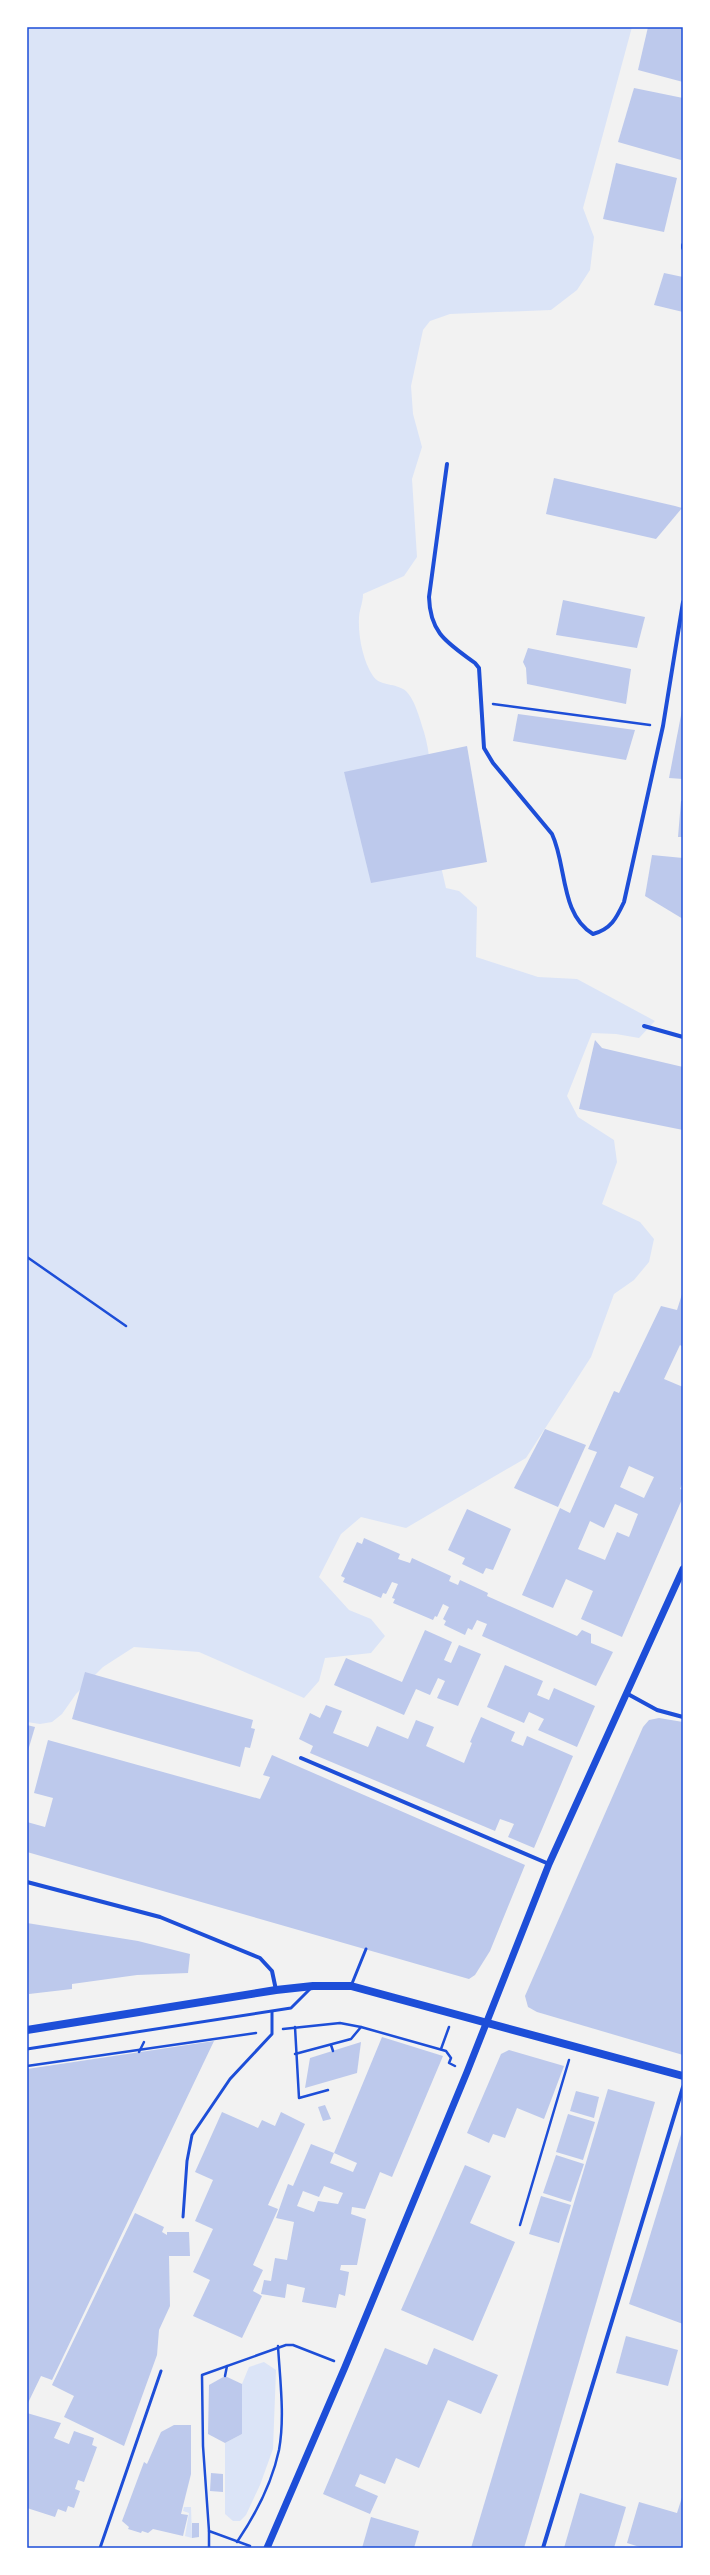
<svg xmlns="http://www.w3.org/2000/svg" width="710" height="2575" font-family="'Open Sans',sans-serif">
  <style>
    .green { fill: #dbe4f7 }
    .building { fill: #bdc9ec; fill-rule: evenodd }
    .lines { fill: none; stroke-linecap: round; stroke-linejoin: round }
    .path { stroke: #1d4ed8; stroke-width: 2.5 }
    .service { stroke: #1d4ed8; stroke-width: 3 }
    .minor { stroke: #1d4ed8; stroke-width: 4 }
    .tertiary { stroke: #1d4ed8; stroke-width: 7 }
    .secondary { stroke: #1d4ed8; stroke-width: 8 }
    .neatline { fill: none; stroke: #1d4ed8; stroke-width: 1.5 }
  </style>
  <rect width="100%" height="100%" fill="#f2f2f2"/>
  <g class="green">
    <path d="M 27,27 L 632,27 L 583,208 L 594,237 L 590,270 L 577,290 L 551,310 L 450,314 L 430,321 L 423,330 L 411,386 L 413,414 L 422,447 L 412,479 L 417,557 L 404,576 L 363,594 C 363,603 359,610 359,618 C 358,636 363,661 373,676 C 380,686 393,683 403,689 C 414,695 420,720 424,732 C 434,766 430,800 434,834 C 437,852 442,870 446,888 L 459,891 L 477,907 L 476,957 L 538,977 L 577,979 L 655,1021 L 639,1038 L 616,1034 L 592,1033 L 567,1096 L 578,1117 L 614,1140 L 617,1162 L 602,1204 L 640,1222 L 654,1239 L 649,1262 L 634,1280 L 614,1294 L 591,1357 L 526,1458 L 406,1528 L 361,1517 L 341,1534 L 319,1577 L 349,1610 L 371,1619 L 385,1636 L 371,1653 L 325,1658 L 319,1681 L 304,1698 L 199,1652 L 134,1647 L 103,1667 L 76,1694 L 62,1714 L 52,1722 L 40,1724 L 27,1722 Z"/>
    <path d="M 264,2362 L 276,2370 L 273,2449 L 260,2485 L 246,2515 L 240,2521 L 233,2521 L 225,2514 L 225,2443 L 242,2434 L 242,2384 L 249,2367 Z"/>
    <path d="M 184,2507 L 191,2507 L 192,2538 L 185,2536 L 189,2513 L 183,2511 Z"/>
  </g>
  <g class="building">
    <path d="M 648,27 L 683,27 L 683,82 L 638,70 Z"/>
    <path d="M 634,88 L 683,98 L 681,160 L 618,142 Z"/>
    <path d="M 616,163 L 677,178 L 664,232 L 603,219 Z"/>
    <path d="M 664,273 L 683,277 L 683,312 L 654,305 Z"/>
    <path d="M 554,478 L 675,506 L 682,508 L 656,539 L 546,514 Z"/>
    <path d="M 563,600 L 645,617 L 637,648 L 556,635 Z"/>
    <path d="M 528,648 L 631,669 L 626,704 L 527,684 L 526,668 L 523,662 Z"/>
    <path d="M 682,710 L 683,710 L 683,779 L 669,778 Z"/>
    <path d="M 518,714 L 635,730 L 626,760 L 513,741 Z"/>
    <path d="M 467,746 L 487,862 L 371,883 L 344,772 Z"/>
    <path d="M 681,801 L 683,801 L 683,837 L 678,837 Z"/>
    <path d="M 652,855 L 683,858 L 683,919 L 645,896 Z"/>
    <path d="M 595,1040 L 602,1048 L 683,1067 L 683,1130 L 579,1109 Z"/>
    <path d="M 683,1291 L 683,1347 L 680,1345 L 664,1379 L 683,1387 L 683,1482 L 680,1489 L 683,1490 L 683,1497 L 622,1637 L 581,1619 L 593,1591 L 566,1579 L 553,1608 L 522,1595 L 560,1508 L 570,1513 L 597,1452 L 588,1449 L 614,1391 L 619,1393 L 661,1306 L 677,1310 ZM 629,1466 L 654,1477 L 644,1498 L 620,1487 ZM 615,1504 L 638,1514 L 629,1537 L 617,1532 L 605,1560 L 578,1549 L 590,1521 L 604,1528 Z"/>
    <path d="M 545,1429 L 586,1445 L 558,1507 L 514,1488 Z"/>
    <path d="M 467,1509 L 511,1529 L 493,1570 L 486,1568 L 483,1574 L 462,1564 L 465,1558 L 448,1550 Z"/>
    <path d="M 364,1538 L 400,1554 L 398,1559 L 410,1563 L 412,1558 L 451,1576 L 449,1581 L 458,1585 L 460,1580 L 488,1593 L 487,1596 L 577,1636 L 582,1630 L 591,1634 L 591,1643 L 613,1652 L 596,1686 L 482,1636 L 487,1624 L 477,1620 L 472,1630 L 468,1628 L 465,1635 L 444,1625 L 446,1621 L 443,1619 L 449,1607 L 443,1604 L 437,1617 L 435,1616 L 433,1620 L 393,1603 L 395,1599 L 392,1598 L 398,1584 L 392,1582 L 386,1594 L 383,1593 L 381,1598 L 343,1582 L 345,1578 L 341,1576 L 357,1542 L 362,1544 Z"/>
    <path d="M 425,1630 L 452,1642 L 444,1660 L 451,1663 L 459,1645 L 481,1654 L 458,1706 L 437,1698 L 445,1681 L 438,1678 L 430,1695 L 416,1689 L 404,1715 L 334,1685 L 346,1658 L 402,1682 Z"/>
    <path d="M 505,1665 L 543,1681 L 537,1695 L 549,1700 L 554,1688 L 595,1706 L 577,1747 L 538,1730 L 544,1719 L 529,1712 L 524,1723 L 487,1707 Z"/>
    <path d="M 85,1672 L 253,1720 L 251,1728 L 255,1729 L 250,1748 L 245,1747 L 240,1767 L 72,1719 Z"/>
    <path d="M 326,1705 L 342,1711 L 333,1733 L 368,1747 L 377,1726 L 408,1739 L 416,1720 L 434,1727 L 426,1746 L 464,1763 L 472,1743 L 470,1742 L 481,1717 L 515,1732 L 511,1741 L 523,1746 L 527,1736 L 573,1756 L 534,1848 L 508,1837 L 514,1824 L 500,1819 L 495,1831 L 310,1753 L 313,1746 L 299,1739 L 310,1713 L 320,1718 Z"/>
    <path d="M 659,1718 L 683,1722 L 683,2055 L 537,2012 L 528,2007 L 525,1996 L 643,1727 L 649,1720 Z"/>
    <path d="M 27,1725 L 35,1727 L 27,1754 Z"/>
    <path d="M 48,1740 L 260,1799 L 270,1777 L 263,1775 L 272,1755 L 525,1865 L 490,1951 L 475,1975 L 469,1979 L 27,1852 L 27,1822 L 45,1827 L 53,1798 L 34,1793 Z"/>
    <path d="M 27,1923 L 138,1941 L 190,1954 L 188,1973 L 137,1975 L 72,1984 L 72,1989 L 29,1994 Z"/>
    <path d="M 382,2037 L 443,2056 L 392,2177 L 380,2172 L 365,2209 L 352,2207 L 351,2214 L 366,2219 L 357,2265 L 341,2265 L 340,2270 L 349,2272 L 345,2296 L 339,2294 L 336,2308 L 302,2302 L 305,2288 L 287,2284 L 285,2298 L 261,2294 L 264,2280 L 271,2281 L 275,2258 L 287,2260 L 294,2222 L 276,2218 L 288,2184 L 293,2186 L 311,2144 L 334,2153 ZM 334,2153 L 357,2163 L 353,2172 L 330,2163 ZM 324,2186 L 343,2193 L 338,2204 L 318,2201 L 314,2212 L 297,2206 L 303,2191 L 319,2197 Z"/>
    <path d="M 214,2041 L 52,2380 L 41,2376 L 27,2405 L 27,2069 Z"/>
    <path d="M 361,2042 L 357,2073 L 305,2088 L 310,2058 Z"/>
    <path d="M 509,2050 L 564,2066 L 544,2119 L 517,2108 L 505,2138 L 493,2134 L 489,2143 L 467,2133 L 501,2054 Z"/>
    <path d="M 608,2089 L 655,2102 L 544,2481 L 524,2548 L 471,2548 Z"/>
    <path d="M 576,2091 L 599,2097 L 594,2118 L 570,2111 Z"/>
    <path d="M 325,2105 L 331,2119 L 323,2121 L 318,2107 Z"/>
    <path d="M 222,2112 L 258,2128 L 262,2120 L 275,2126 L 281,2112 L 305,2124 L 268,2205 L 278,2209 L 253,2265 L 263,2270 L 253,2291 L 262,2296 L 242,2338 L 193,2316 L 210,2280 L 193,2272 L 213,2229 L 195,2221 L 213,2180 L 195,2172 Z"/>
    <path d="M 568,2114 L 595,2122 L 583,2160 L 556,2152 Z"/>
    <path d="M 683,2128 L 683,2324 L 629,2304 Z"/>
    <path d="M 556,2155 L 584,2164 L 571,2202 L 543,2193 Z"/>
    <path d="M 465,2165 L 491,2176 L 470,2223 L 515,2242 L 473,2341 L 401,2310 Z"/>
    <path d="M 541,2196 L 571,2205 L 559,2243 L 529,2234 Z"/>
    <path d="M 135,2213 L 164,2227 L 162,2232 L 167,2235 L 167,2232 L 189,2232 L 190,2256 L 169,2256 L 170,2306 L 159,2330 L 157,2355 L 124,2446 L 64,2417 L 74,2396 L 52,2385 Z"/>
    <path d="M 626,2336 L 678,2350 L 668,2386 L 616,2373 Z"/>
    <path d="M 385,2348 L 427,2365 L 434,2348 L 498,2375 L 481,2414 L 448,2400 L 419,2468 L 396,2458 L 385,2484 L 360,2474 L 355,2486 L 378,2496 L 370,2514 L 323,2494 Z"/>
    <path d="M 225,2376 L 242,2384 L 242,2434 L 225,2443 L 208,2434 L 209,2385 Z"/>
    <path d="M 27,2413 L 61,2423 L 54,2438 L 69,2444 L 74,2431 L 94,2438 L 92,2445 L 97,2447 L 84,2482 L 78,2480 L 75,2489 L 80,2491 L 74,2508 L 68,2506 L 66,2512 L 58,2509 L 55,2517 L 27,2508 Z"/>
    <path d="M 174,2425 L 191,2425 L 191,2474 L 181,2514 L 188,2515 L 183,2536 L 153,2529 L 148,2533 L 142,2531 L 141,2533 L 128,2529 L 129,2527 L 122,2521 L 144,2462 L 147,2464 L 161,2432 Z"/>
    <path d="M 211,2473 L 223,2474 L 223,2492 L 210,2491 Z"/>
    <path d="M 580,2493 L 626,2507 L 614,2548 L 564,2548 Z"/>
    <path d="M 683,2494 L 683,2548 L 643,2548 L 627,2543 L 639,2502 L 677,2513 Z"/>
    <path d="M 371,2517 L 419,2531 L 414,2548 L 362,2548 Z"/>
    <path d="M 192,2523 L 199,2523 L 199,2537 L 192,2538 Z"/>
  </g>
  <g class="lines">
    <g class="path">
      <path d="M 493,704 L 650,725"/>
      <path d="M 27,1257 L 126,1326"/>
      <path d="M 295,2027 L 299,2098 L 328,2090"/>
      <path d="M 283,2029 L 340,2023 L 361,2027 L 446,2051 L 451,2058 L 449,2063 L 455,2066"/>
      <path d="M 331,2045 L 333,2051"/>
      <path d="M 441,2049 L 449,2027"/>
      <path d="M 139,2052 L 144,2042"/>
      <path d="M 295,2054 L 351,2039 L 361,2027"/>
      <path d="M 27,2066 L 256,2033"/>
      <path d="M 520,2225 L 569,2060"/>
      <path d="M 225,2376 L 227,2366"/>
      <path d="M 209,2531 L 209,2548"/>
      <path d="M 237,2542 C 256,2514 272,2483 279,2450 C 285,2417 280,2380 278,2346"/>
      <path d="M 250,2546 L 209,2531 L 203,2446 L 202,2375 L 286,2345 L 293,2345 L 334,2361"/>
    </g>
    <g class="service">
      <path d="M 351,1986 L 366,1949"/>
      <path d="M 27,2049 L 291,2008 L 311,1988"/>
      <path d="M 183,2217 L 187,2161 L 192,2135 L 230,2079 L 272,2034 L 272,2012"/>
      <path d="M 100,2548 L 161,2371"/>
    </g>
    <g class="minor">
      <path d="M 683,245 L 683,248"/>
      <path d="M 447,464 L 429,597 C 430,634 448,643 475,663 L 479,668 L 484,748 L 493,763 L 552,834 C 567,866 560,914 593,934 C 611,929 616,919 624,902 L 663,726 L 683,602"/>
      <path d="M 644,1026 L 683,1037"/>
      <path d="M 626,1693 L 657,1710 L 683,1717"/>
      <path d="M 301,1758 L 549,1864"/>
      <path d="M 27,1882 L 160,1917 L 260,1958 L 272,1971 L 276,1990"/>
      <path d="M 543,2548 L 683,2087"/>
    </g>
    <path class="tertiary" d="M 267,2548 L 345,2367 L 467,2072 L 549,1864 L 683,1569"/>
    <path class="secondary" d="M 27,2030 L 276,1990 L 313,1986 L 351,1986 L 683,2076"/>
  </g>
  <rect width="710" height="2575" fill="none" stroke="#ffffff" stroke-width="56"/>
  <rect x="28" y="28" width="654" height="2519" class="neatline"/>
</svg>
